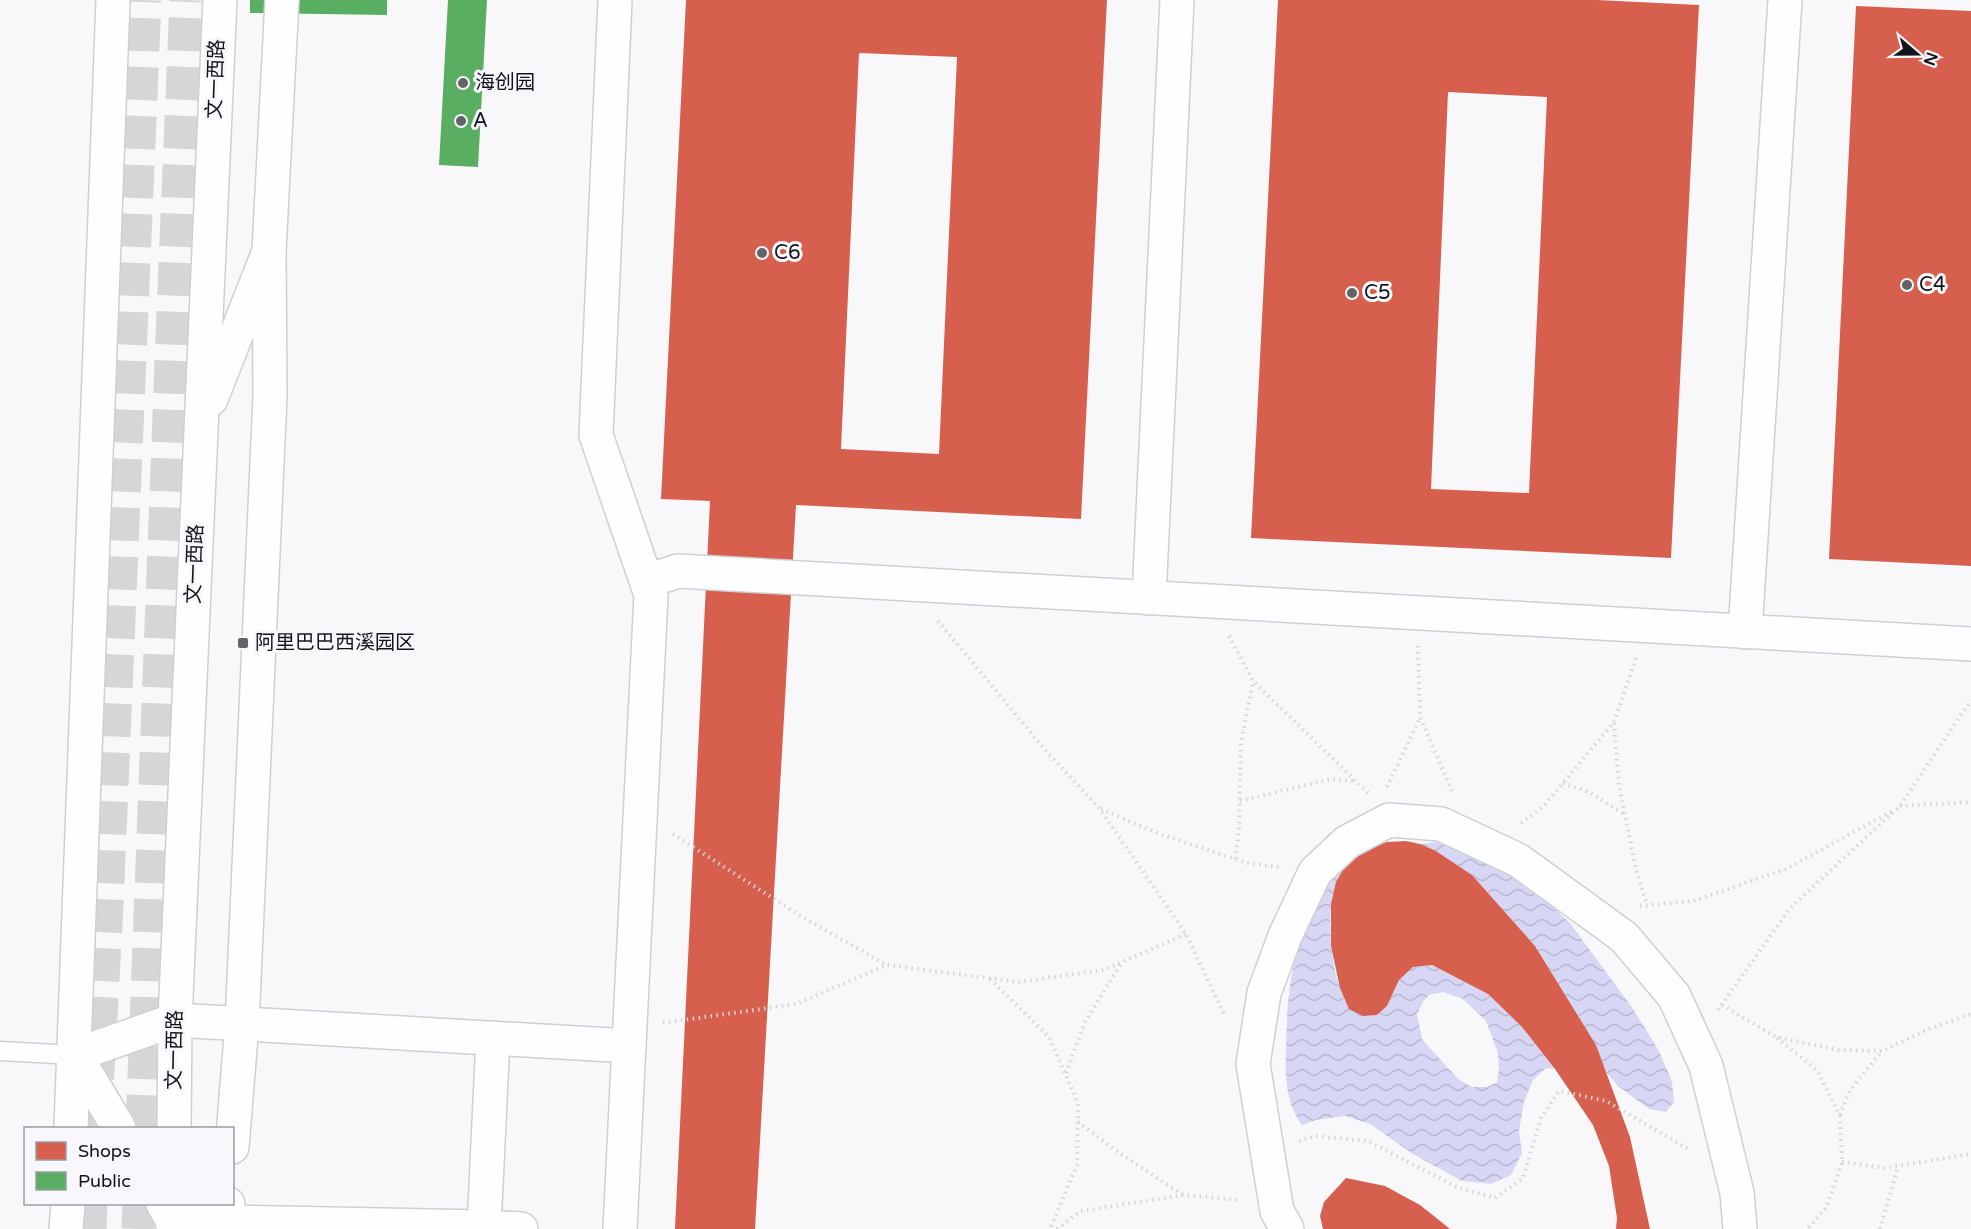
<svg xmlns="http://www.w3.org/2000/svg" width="1971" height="1229" font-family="'Varela Round','Noto Sans SC',sans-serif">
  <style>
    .water { fill: url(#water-waves); fill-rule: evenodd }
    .shops { fill: #d6604d; fill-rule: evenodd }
    .public { fill: #5aae61 }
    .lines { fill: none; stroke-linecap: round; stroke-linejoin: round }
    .highway-tunnel { stroke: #d6d6d9; stroke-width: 33; stroke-dasharray: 33 16; stroke-linecap: butt }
    .lane-casing { stroke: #cfcfd4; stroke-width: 21 }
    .street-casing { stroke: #cfcfd4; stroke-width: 36 }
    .secondary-casing { stroke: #cfcfd4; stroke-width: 36 }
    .primary-casing { stroke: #cfcfd4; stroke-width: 36 }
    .path { stroke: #d5d5d6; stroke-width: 4; stroke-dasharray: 1.5 4.5; stroke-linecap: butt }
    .lane { stroke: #fefefe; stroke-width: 18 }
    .street { stroke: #fefefe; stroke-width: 33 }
    .secondary { stroke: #fefefe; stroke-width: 33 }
    .primary { stroke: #fefefe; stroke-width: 33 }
    .poi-dot { fill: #636369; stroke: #f7f7fc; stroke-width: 2 }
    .labels { text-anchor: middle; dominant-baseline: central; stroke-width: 6; stroke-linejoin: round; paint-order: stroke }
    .street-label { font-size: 20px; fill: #13131b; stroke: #f7f7fc }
    .poi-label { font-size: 20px; fill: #13131b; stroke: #f7f7fc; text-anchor: start }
  </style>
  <defs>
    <pattern id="water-waves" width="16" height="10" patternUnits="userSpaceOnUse" patternTransform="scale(1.5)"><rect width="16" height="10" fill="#d7d7f5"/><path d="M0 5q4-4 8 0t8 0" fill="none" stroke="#b8b8d1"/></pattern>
  </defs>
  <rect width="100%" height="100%" fill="#f8f8fb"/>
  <g class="water">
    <path d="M 1437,842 L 1481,857 L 1523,879 L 1570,923 L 1631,1006 L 1658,1049 L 1672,1081 L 1674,1102 L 1666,1112 L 1649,1109 L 1618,1086 L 1605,1071 L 1596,1045 L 1535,946 L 1472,875 L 1436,851 L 1420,844 Z"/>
    <path d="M 1344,868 C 1328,897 1328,927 1333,959 C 1334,967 1336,979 1340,986 C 1344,995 1368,1008 1377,1015 L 1387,1006 L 1399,980 L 1413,967 L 1432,965 L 1488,994 L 1522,1027 L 1555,1069 L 1546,1068 L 1533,1080 L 1524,1102 L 1519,1131 L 1522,1153 L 1511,1175 L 1491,1184 L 1462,1181 L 1413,1154 L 1370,1124 L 1345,1116 L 1316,1120 L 1302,1125 C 1285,1102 1285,1073 1286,1046 C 1287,982 1295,913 1344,868 ZM 1443,992 L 1463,999 L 1486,1021 L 1498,1053 L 1499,1069 L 1497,1082 L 1487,1087 L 1472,1087 L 1458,1079 L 1422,1039 L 1417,1014 L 1423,1002 L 1429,995 Z"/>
  </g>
  <g class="shops">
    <path d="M 686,0 L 1107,0 L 1081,519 L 796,505 L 755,1229 L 675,1229 L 710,501 L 661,499 ZM 859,53 L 957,57 L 939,454 L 841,449 Z"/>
    <path d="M 1278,0 L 1597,0 L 1699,5 L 1671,558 L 1251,538 ZM 1448,92 L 1547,97 L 1529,493 L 1431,489 Z"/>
    <path d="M 1856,6 L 1971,11 L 1971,566 L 1829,559 Z"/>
    <path d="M 1406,841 L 1420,844 L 1436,851 L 1472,875 L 1535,946 L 1596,1045 L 1630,1137 L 1650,1229 L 1616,1229 L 1617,1218 L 1609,1166 L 1593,1125 L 1555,1069 L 1522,1027 L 1488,994 L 1432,965 L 1413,967 L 1399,980 L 1387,1006 L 1377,1015 L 1363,1016 L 1349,1009 L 1340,988 L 1331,946 L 1331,904 L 1336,882 L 1344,868 L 1355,856 L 1370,848 L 1387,842 Z"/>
    <path d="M 1346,1178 L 1385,1186 L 1420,1205 L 1450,1229 L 1323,1229 L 1320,1216 L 1324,1202 Z"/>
  </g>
  <g class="public">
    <path d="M 250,0 L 387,0 L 387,15 L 250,13 Z"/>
    <path d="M 448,0 L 487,0 L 478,167 L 439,165 Z"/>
  </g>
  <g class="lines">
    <g class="highway-tunnel">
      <path d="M 95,1128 L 107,904 L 145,0"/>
      <path d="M 142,1128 L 172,336 L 186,0"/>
      <path d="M 90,1229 L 91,1204"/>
      <path d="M 138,1229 L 139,1204"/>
    </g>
    <g class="lane-casing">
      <path id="lane" d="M 0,1051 L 75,1055"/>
    </g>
    <g class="street-casing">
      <g id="street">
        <path d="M 615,0 L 596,435 L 651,595 L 620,1229"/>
        <path d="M 647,581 L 678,571 L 1971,644"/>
        <path d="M 1149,598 L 1177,0"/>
        <path d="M 1745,632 L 1785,0"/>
        <path d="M 119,1128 L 75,1055 L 175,1020 L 629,1046"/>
        <path d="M 163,1204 L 173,1221 L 484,1227 L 521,1229"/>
        <path d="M 484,1227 L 493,1038"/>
        <path d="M 1287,1229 L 1277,1211 L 1253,1064 L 1264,993 L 1285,936 L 1315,872 L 1347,842 L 1389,820 L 1441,824 L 1518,860 L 1624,937 L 1674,996 L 1706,1066 L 1737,1193 L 1740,1229"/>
      </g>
    </g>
    <g class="secondary-casing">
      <g id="secondary">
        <path d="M 232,1147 L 242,1024 L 270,396 L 269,251 L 282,0"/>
        <path d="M 227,1229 L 228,1204"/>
      </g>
    </g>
    <g class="primary-casing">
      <g id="primary">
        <path d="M 211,399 L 269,251"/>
        <path d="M 71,1128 L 113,0"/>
        <path d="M 174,1128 L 175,1020 L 220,0"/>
        <path d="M 66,1229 L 68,1204"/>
        <path d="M 173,1229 L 173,1204"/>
      </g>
    </g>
    <g class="path">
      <path d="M 938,621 L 1046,751 L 1099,808 L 1186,934 L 1225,1016"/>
      <path d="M 1229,636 L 1253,681 L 1368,793"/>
      <path d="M 1418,646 L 1420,717 L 1452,791"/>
      <path d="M 1614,723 L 1619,786 L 1636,869 L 1647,905"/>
      <path d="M 1563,783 L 1589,792 L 1624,814"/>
      <path d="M 1387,787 L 1420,718"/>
      <path d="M 1240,801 L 1331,779 L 1356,781"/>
      <path d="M 1900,806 L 1971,802"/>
      <path d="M 1101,809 L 1160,834 L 1247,863 L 1279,867"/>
      <path d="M 1521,823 L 1543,807 L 1614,722 L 1636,658"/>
      <path d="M 673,834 L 802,917 L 887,965"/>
      <path d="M 1235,859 L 1239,831 L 1241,742 L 1253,682"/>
      <path d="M 1640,906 L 1693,901 L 1786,869 L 1894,810"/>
      <path d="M 990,979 L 1049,1037 L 1078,1103 L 1077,1165 L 1050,1229"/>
      <path d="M 1722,1005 L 1776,1037 L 1838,1050 L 1882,1051 L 1929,1029 L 1971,1014"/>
      <path d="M 1718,1010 L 1790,908 L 1900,806 L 1971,700"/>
      <path d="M 663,1023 L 796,1004 L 887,965 L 1018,982 L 1104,970 L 1186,934"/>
      <path d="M 1777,1038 L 1817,1070 L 1840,1116 L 1842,1162 L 1826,1208 L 1807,1229"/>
      <path d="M 1066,1073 L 1085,1022 L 1122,962"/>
      <path d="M 1840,1115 L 1850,1090 L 1882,1051"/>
      <path d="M 1078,1122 L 1121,1154 L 1183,1195"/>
      <path d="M 1299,1141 L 1315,1136 L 1368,1141 L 1459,1188 L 1495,1198 L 1523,1178 L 1541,1118 L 1559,1091 L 1606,1101 L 1690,1150"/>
      <path d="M 1842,1162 L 1885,1168 L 1971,1154"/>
      <path d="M 1057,1229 L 1081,1211 L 1184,1195 L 1239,1200"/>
      <path d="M 1880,1229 L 1898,1166"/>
    </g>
    <use href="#lane" class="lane"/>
    <use href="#street" class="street"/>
    <use href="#secondary" class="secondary"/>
    <use href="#primary" class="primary"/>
  </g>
  <g class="poi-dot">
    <circle cx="463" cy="83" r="6"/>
    <circle cx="461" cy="121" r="6"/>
    <circle cx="762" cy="253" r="6"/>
    <circle cx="1907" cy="285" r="6"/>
    <circle cx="1352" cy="293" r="6"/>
    <rect x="237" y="637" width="12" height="12" rx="3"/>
  </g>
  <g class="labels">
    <g class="street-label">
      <text transform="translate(216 79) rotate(-88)">文一西路</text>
      <text transform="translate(195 564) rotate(-88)">文一西路</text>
      <text transform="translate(175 1050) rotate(-89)">文一西路</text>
    </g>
    <g class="poi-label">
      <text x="475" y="83">海创园</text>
      <text x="473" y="121">A</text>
      <text x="774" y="253">C6</text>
      <text x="1919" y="285">C4</text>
      <text x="1364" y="293">C5</text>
      <text x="255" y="643">阿里巴巴西溪园区</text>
    </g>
  </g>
  <rect x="24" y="1127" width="210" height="78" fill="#f7f7fc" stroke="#9c9ca2" stroke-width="1.5"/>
  <rect x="36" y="1142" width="30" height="18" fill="#d6604d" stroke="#9c9ca2" stroke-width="1.5"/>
  <text x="78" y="1157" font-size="18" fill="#13131b">Shops</text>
  <rect x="36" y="1172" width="30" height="18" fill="#5aae61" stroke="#9c9ca2" stroke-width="1.5"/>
  <text x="78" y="1187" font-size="18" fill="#13131b">Public</text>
  <g transform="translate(1917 54) rotate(110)" stroke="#f7f7fc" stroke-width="4.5" paint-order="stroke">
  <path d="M0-4.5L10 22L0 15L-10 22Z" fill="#13131b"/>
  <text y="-9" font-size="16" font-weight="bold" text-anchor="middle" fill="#13131b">N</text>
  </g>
</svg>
